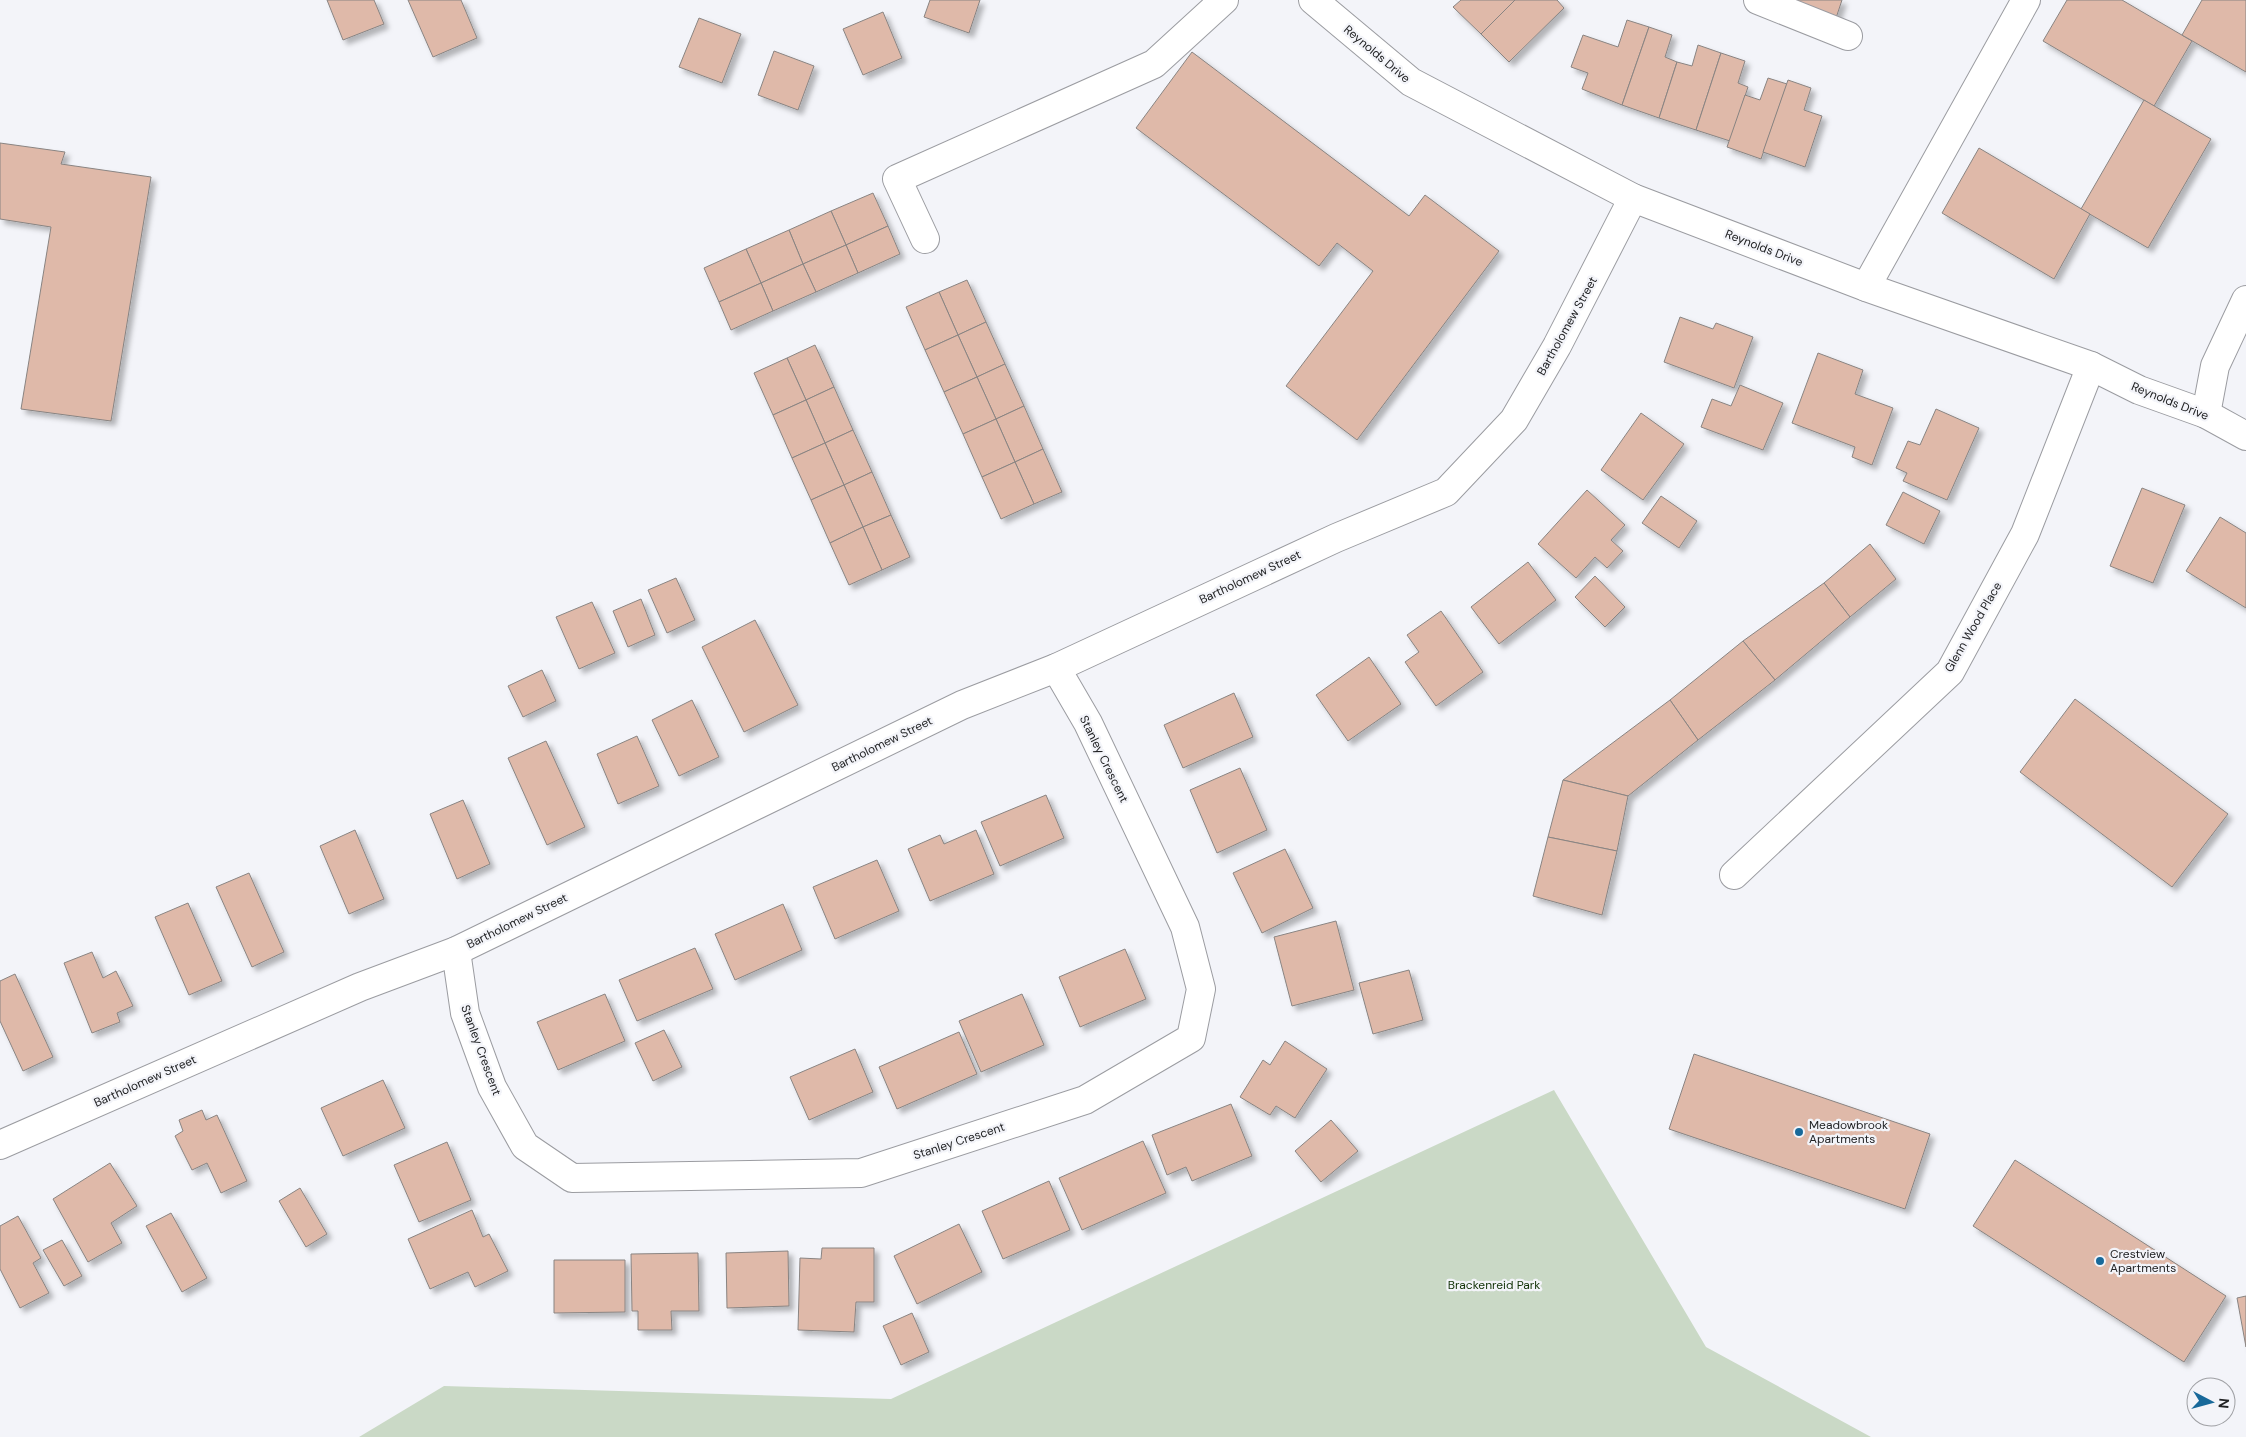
<svg xmlns="http://www.w3.org/2000/svg" width="2246" height="1437" font-family="'DM Sans',sans-serif">
  <style>
    .green { fill: #cad9c6 }
    .building { fill: #dfb9a9; stroke: #898482; filter: url(#shadow) }
    .lines { fill: none; stroke-linecap: round; stroke-linejoin: round }
    .minor-casing { stroke: #9b9ca1; stroke-width: 30 }
    .minor { stroke: #fff; stroke-width: 28 }
    .poi-dot { fill: #18699a; stroke: #f3f4f9; stroke-width: 2 }
    .labels { text-anchor: middle; dominant-baseline: central; stroke-width: 4.5; stroke-linejoin: round; paint-order: stroke }
    .street-label { font-size: 12px; fill: #222325; stroke: #f3f4f9 }
    .poi-label { font-size: 12px; fill: #222325; stroke: #f3f4f9; text-anchor: start }
    .park-label { font-size: 12px; fill: #113206; stroke: #f3f4f9 }
  </style>
  <defs>
    <filter id="shadow"><feDropShadow dx="4.5" dy="4.5" stdDeviation="2.5" flood-color="#0004"/></filter>
  </defs>
  <rect width="100%" height="100%" fill="#f3f4f9"/>
  <path class="green" d="M 1554,1090 L 1706,1347 L 1871,1437 L 359,1437 L 444,1386 L 891,1399 Z"/>
  <g class="building">
    <path d="M 327,0 L 374,0 L 384,24 L 343,40 Z"/>
    <path d="M 408,0 L 461,0 L 477,38 L 433,57 Z"/>
    <path d="M 930,0 L 980,0 L 969,33 L 924,17 Z"/>
    <path d="M 1461,0 L 1515,0 L 1481,34 L 1453,7 Z"/>
    <path d="M 1515,0 L 1557,0 L 1564,8 L 1509,62 L 1481,34 Z"/>
    <path d="M 1787,0 L 1842,0 L 1836,18 Z"/>
    <path d="M 2067,0 L 2122,0 L 2192,41 L 2154,106 L 2043,41 Z"/>
    <path d="M 2202,0 L 2246,0 L 2246,72 L 2182,35 Z"/>
    <path d="M 883,12 L 902,58 L 863,75 L 843,29 Z"/>
    <path d="M 699,18 L 741,34 L 722,83 L 679,67 Z"/>
    <path d="M 1627,20 L 1649,27 L 1622,105 L 1582,89 L 1588,73 L 1571,67 L 1583,35 L 1618,47 Z"/>
    <path d="M 1649,27 L 1672,35 L 1665,57 L 1677,62 L 1659,118 L 1622,105 Z"/>
    <path d="M 1698,45 L 1721,53 L 1696,130 L 1659,118 L 1677,62 L 1692,66 Z"/>
    <path d="M 774,51 L 814,66 L 798,110 L 758,95 Z"/>
    <path d="M 1192,52 L 1409,216 L 1425,195 L 1499,251 L 1357,440 L 1286,386 L 1373,271 L 1337,243 L 1319,266 L 1136,128 Z"/>
    <path d="M 1721,53 L 1745,61 L 1738,83 L 1748,87 L 1730,141 L 1696,130 Z"/>
    <path d="M 1768,78 L 1787,84 L 1761,159 L 1727,147 L 1745,95 L 1760,100 Z"/>
    <path d="M 1788,80 L 1811,88 L 1804,110 L 1822,116 L 1805,167 L 1763,152 Z"/>
    <path d="M 2144,100 L 2211,139 L 2148,248 L 2081,209 Z"/>
    <path d="M 0,143 L 65,152 L 61,164 L 151,177 L 111,421 L 21,409 L 51,227 L 0,219 Z"/>
    <path d="M 1979,148 L 2090,214 L 2054,279 L 1942,213 Z"/>
    <path d="M 873,193 L 888,226 L 846,245 L 831,211 Z"/>
    <path d="M 831,211 L 846,245 L 803,264 L 789,230 Z"/>
    <path d="M 888,226 L 900,254 L 858,273 L 846,245 Z"/>
    <path d="M 789,230 L 803,264 L 761,283 L 746,249 Z"/>
    <path d="M 846,245 L 858,273 L 816,292 L 803,264 Z"/>
    <path d="M 746,249 L 761,283 L 719,302 L 704,268 Z"/>
    <path d="M 803,264 L 816,292 L 773,311 L 761,283 Z"/>
    <path d="M 967,280 L 986,322 L 958,335 L 939,292 Z"/>
    <path d="M 761,283 L 773,311 L 731,330 L 719,302 Z"/>
    <path d="M 939,292 L 958,335 L 925,350 L 906,307 Z"/>
    <path d="M 1680,317 L 1713,329 L 1716,323 L 1753,337 L 1734,388 L 1664,362 Z"/>
    <path d="M 986,322 L 1005,364 L 977,377 L 958,335 Z"/>
    <path d="M 958,335 L 977,377 L 944,392 L 925,350 Z"/>
    <path d="M 815,345 L 834,387 L 806,400 L 787,358 Z"/>
    <path d="M 1818,353 L 1863,370 L 1855,394 L 1893,408 L 1872,465 L 1852,457 L 1855,447 L 1792,423 Z"/>
    <path d="M 787,358 L 806,400 L 773,415 L 754,373 Z"/>
    <path d="M 1005,364 L 1024,406 L 996,419 L 977,377 Z"/>
    <path d="M 977,377 L 996,419 L 963,434 L 944,392 Z"/>
    <path d="M 1740,385 L 1783,403 L 1763,450 L 1701,427 L 1712,399 L 1731,406 Z"/>
    <path d="M 834,387 L 853,430 L 825,443 L 806,400 Z"/>
    <path d="M 806,400 L 825,443 L 792,458 L 773,415 Z"/>
    <path d="M 1024,406 L 1043,449 L 1015,462 L 996,419 Z"/>
    <path d="M 1936,409 L 1979,428 L 1947,500 L 1903,481 L 1907,473 L 1896,468 L 1908,441 L 1920,445 Z"/>
    <path d="M 1641,413 L 1684,444 L 1643,500 L 1601,470 Z"/>
    <path d="M 996,419 L 1015,462 L 982,477 L 963,434 Z"/>
    <path d="M 853,430 L 872,472 L 844,485 L 825,443 Z"/>
    <path d="M 825,443 L 844,485 L 811,500 L 792,458 Z"/>
    <path d="M 1043,449 L 1062,492 L 1034,504 L 1015,462 Z"/>
    <path d="M 1015,462 L 1034,504 L 1001,519 L 982,477 Z"/>
    <path d="M 872,472 L 891,515 L 863,527 L 844,485 Z"/>
    <path d="M 844,485 L 863,527 L 830,543 L 811,500 Z"/>
    <path d="M 2142,488 L 2185,505 L 2153,583 L 2110,566 Z"/>
    <path d="M 1587,490 L 1625,525 L 1611,540 L 1623,551 L 1607,568 L 1595,557 L 1576,578 L 1538,544 Z"/>
    <path d="M 1903,492 L 1940,511 L 1924,544 L 1886,525 Z"/>
    <path d="M 1661,496 L 1697,521 L 1679,548 L 1642,523 Z"/>
    <path d="M 891,515 L 910,557 L 882,570 L 863,527 Z"/>
    <path d="M 2220,517 L 2246,533 L 2246,608 L 2186,571 Z"/>
    <path d="M 863,527 L 882,570 L 849,585 L 830,543 Z"/>
    <path d="M 1870,544 L 1896,579 L 1850,617 L 1824,583 Z"/>
    <path d="M 1528,562 L 1556,600 L 1499,644 L 1471,607 Z"/>
    <path d="M 1595,576 L 1625,607 L 1605,627 L 1575,597 Z"/>
    <path d="M 676,578 L 695,620 L 667,633 L 648,590 Z"/>
    <path d="M 1824,583 L 1850,617 L 1775,680 L 1743,641 Z"/>
    <path d="M 641,599 L 655,635 L 628,647 L 613,611 Z"/>
    <path d="M 592,602 L 615,653 L 579,669 L 556,617 Z"/>
    <path d="M 1441,611 L 1483,672 L 1436,706 L 1405,662 L 1419,652 L 1407,635 Z"/>
    <path d="M 755,620 L 798,705 L 744,732 L 702,647 Z"/>
    <path d="M 1743,641 L 1775,680 L 1698,740 L 1670,700 Z"/>
    <path d="M 1369,657 L 1401,704 L 1348,741 L 1316,695 Z"/>
    <path d="M 542,670 L 556,701 L 523,717 L 508,686 Z"/>
    <path d="M 1234,693 L 1253,737 L 1183,768 L 1164,725 Z"/>
    <path d="M 2075,699 L 2228,814 L 2172,887 L 2020,772 Z"/>
    <path d="M 692,700 L 719,757 L 679,776 L 652,720 Z"/>
    <path d="M 1670,700 L 1698,740 L 1628,796 L 1563,780 Z"/>
    <path d="M 637,736 L 659,786 L 618,804 L 597,754 Z"/>
    <path d="M 546,741 L 585,827 L 547,845 L 508,758 Z"/>
    <path d="M 1240,768 L 1267,830 L 1217,853 L 1190,790 Z"/>
    <path d="M 1563,780 L 1628,796 L 1617,851 L 1548,837 Z"/>
    <path d="M 1046,795 L 1064,838 L 1000,866 L 981,822 Z"/>
    <path d="M 463,800 L 490,864 L 457,879 L 430,814 Z"/>
    <path d="M 355,830 L 384,899 L 349,914 L 320,846 Z"/>
    <path d="M 976,830 L 994,874 L 930,901 L 908,849 L 940,835 L 944,844 Z"/>
    <path d="M 1548,837 L 1617,851 L 1602,915 L 1533,896 Z"/>
    <path d="M 1285,849 L 1313,908 L 1262,933 L 1233,873 Z"/>
    <path d="M 877,860 L 899,911 L 835,939 L 813,887 Z"/>
    <path d="M 249,873 L 284,952 L 252,967 L 216,887 Z"/>
    <path d="M 188,903 L 222,981 L 189,995 L 155,917 Z"/>
    <path d="M 783,904 L 802,950 L 735,980 L 715,934 Z"/>
    <path d="M 1336,921 L 1354,990 L 1292,1006 L 1274,937 Z"/>
    <path d="M 695,948 L 713,989 L 637,1021 L 619,980 Z"/>
    <path d="M 1125,949 L 1146,999 L 1080,1027 L 1059,977 Z"/>
    <path d="M 92,952 L 103,978 L 116,971 L 133,1006 L 117,1013 L 120,1022 L 92,1033 L 64,963 Z"/>
    <path d="M 1409,970 L 1423,1020 L 1373,1034 L 1359,983 Z"/>
    <path d="M 15,974 L 53,1057 L 23,1071 L 0,1021 L 0,981 Z"/>
    <path d="M 605,994 L 625,1041 L 558,1070 L 537,1022 Z"/>
    <path d="M 1022,994 L 1044,1045 L 981,1072 L 959,1021 Z"/>
    <path d="M 664,1030 L 682,1067 L 653,1081 L 635,1043 Z"/>
    <path d="M 959,1032 L 977,1074 L 897,1109 L 879,1067 Z"/>
    <path d="M 1285,1041 L 1327,1069 L 1295,1118 L 1276,1106 L 1270,1115 L 1240,1097 L 1263,1060 L 1270,1065 Z"/>
    <path d="M 855,1049 L 873,1092 L 809,1120 L 790,1077 Z"/>
    <path d="M 1694,1054 L 1930,1134 L 1905,1209 L 1669,1129 Z"/>
    <path d="M 383,1080 L 405,1128 L 343,1156 L 321,1108 Z"/>
    <path d="M 1231,1104 L 1252,1156 L 1192,1181 L 1186,1167 L 1167,1175 L 1152,1135 Z"/>
    <path d="M 202,1110 L 206,1120 L 217,1115 L 247,1181 L 221,1193 L 207,1163 L 192,1170 L 175,1136 L 183,1131 L 179,1120 Z"/>
    <path d="M 1331,1120 L 1358,1151 L 1321,1182 L 1295,1151 Z"/>
    <path d="M 1143,1141 L 1166,1193 L 1082,1230 L 1059,1178 Z"/>
    <path d="M 447,1142 L 471,1200 L 419,1222 L 394,1165 Z"/>
    <path d="M 2015,1160 L 2226,1296 L 2184,1362 L 1973,1226 Z"/>
    <path d="M 110,1163 L 137,1206 L 111,1223 L 122,1243 L 88,1262 L 53,1199 Z"/>
    <path d="M 1049,1181 L 1070,1230 L 1003,1259 L 982,1211 Z"/>
    <path d="M 300,1188 L 327,1234 L 306,1247 L 279,1201 Z"/>
    <path d="M 472,1210 L 483,1237 L 489,1234 L 508,1271 L 475,1287 L 468,1272 L 430,1289 L 408,1239 Z"/>
    <path d="M 171,1213 L 207,1278 L 182,1292 L 146,1226 Z"/>
    <path d="M 18,1216 L 41,1258 L 33,1263 L 49,1293 L 20,1308 L 0,1269 L 0,1226 Z"/>
    <path d="M 959,1224 L 982,1272 L 917,1304 L 894,1256 Z"/>
    <path d="M 62,1240 L 82,1276 L 64,1286 L 43,1250 Z"/>
    <path d="M 822,1248 L 874,1248 L 874,1302 L 856,1302 L 854,1332 L 798,1330 L 800,1258 L 821,1259 Z"/>
    <path d="M 788,1251 L 789,1306 L 727,1308 L 726,1253 Z"/>
    <path d="M 698,1253 L 699,1311 L 671,1311 L 672,1330 L 638,1330 L 638,1311 L 632,1311 L 631,1254 Z"/>
    <path d="M 554,1260 L 625,1260 L 625,1312 L 554,1313 Z"/>
    <path d="M 2246,1296 L 2246,1347 L 2237,1298 Z"/>
    <path d="M 912,1313 L 929,1352 L 901,1365 L 883,1326 Z"/>
  </g>
  <g class="lines">
    <g class="minor-casing">
      <g id="minor">
        <path d="M 1313,0 L 1411,82 L 1633,198 L 1866,287 L 2091,366 L 2139,390 L 2206,414 L 2246,436"/>
        <path d="M 1758,0 L 1848,36"/>
        <path d="M 925,239 L 897,179 L 1154,64 L 1224,0"/>
        <path d="M 1866,287 L 2026,0"/>
        <path d="M 2206,414 L 2215,366 L 2246,300"/>
        <path d="M 1734,875 L 1950,672 L 2025,534 L 2091,366"/>
        <path d="M 456,951 L 465,1013 L 492,1087 L 525,1146 L 572,1178 L 861,1173 L 1085,1100 L 1191,1038 L 1201,989 L 1185,927 L 1088,723 L 1056,668"/>
        <path d="M 0,1145 L 360,987 L 456,951 L 962,705 L 1056,668 L 1336,538 L 1446,492 L 1514,420 L 1557,346 L 1633,198"/>
      </g>
    </g>
    <use href="#minor" class="minor"/>
  </g>
  <g class="poi-dot">
    <circle cx="1799" cy="1132" r="5"/>
    <circle cx="2100" cy="1261" r="5"/>
  </g>
  <g class="labels">
    <g class="street-label">
      <text transform="translate(1377 54) rotate(40)">Reynolds Drive</text>
      <text transform="translate(1764 248) rotate(21)">Reynolds Drive</text>
      <text transform="translate(1567 326) rotate(-61)">Bartholomew Street</text>
      <text transform="translate(2170 401) rotate(22)">Reynolds Drive</text>
      <text transform="translate(1250 577) rotate(-25)">Bartholomew Street</text>
      <text transform="translate(1973 627) rotate(-60)">Glenn Wood Place</text>
      <text transform="translate(882 744) rotate(-26)">Bartholomew Street</text>
      <text transform="translate(1104 759) rotate(64)">Stanley Crescent</text>
      <text transform="translate(517 921) rotate(-26)">Bartholomew Street</text>
      <text transform="translate(481 1050) rotate(70)">Stanley Crescent</text>
      <text transform="translate(145 1081) rotate(-24)">Bartholomew Street</text>
      <text transform="translate(959 1141) rotate(-18)">Stanley Crescent</text>
    </g>
    <g class="poi-label">
      <text x="1809" y="1125">Meadowbrook<tspan x="1809" dy="14">Apartments</tspan></text>
      <text x="2110" y="1254">Crestview<tspan x="2110" dy="14">Apartments</tspan></text>
    </g>
    <g class="park-label">
      <text x="1494" y="1285">Brackenreid Park</text>
    </g>
  </g>
  <g transform="translate(2211 1402) rotate(96)"><circle r="24" fill="#f3f4f9" stroke="#9fa0a4"/>
  <path d="M0-4L9 19L0 12L-9 19Z" fill="#18699a"/>
  <text y="-8" font-size="14" font-weight="bold" text-anchor="middle" fill="#222325">N</text>
  </g>
</svg>
